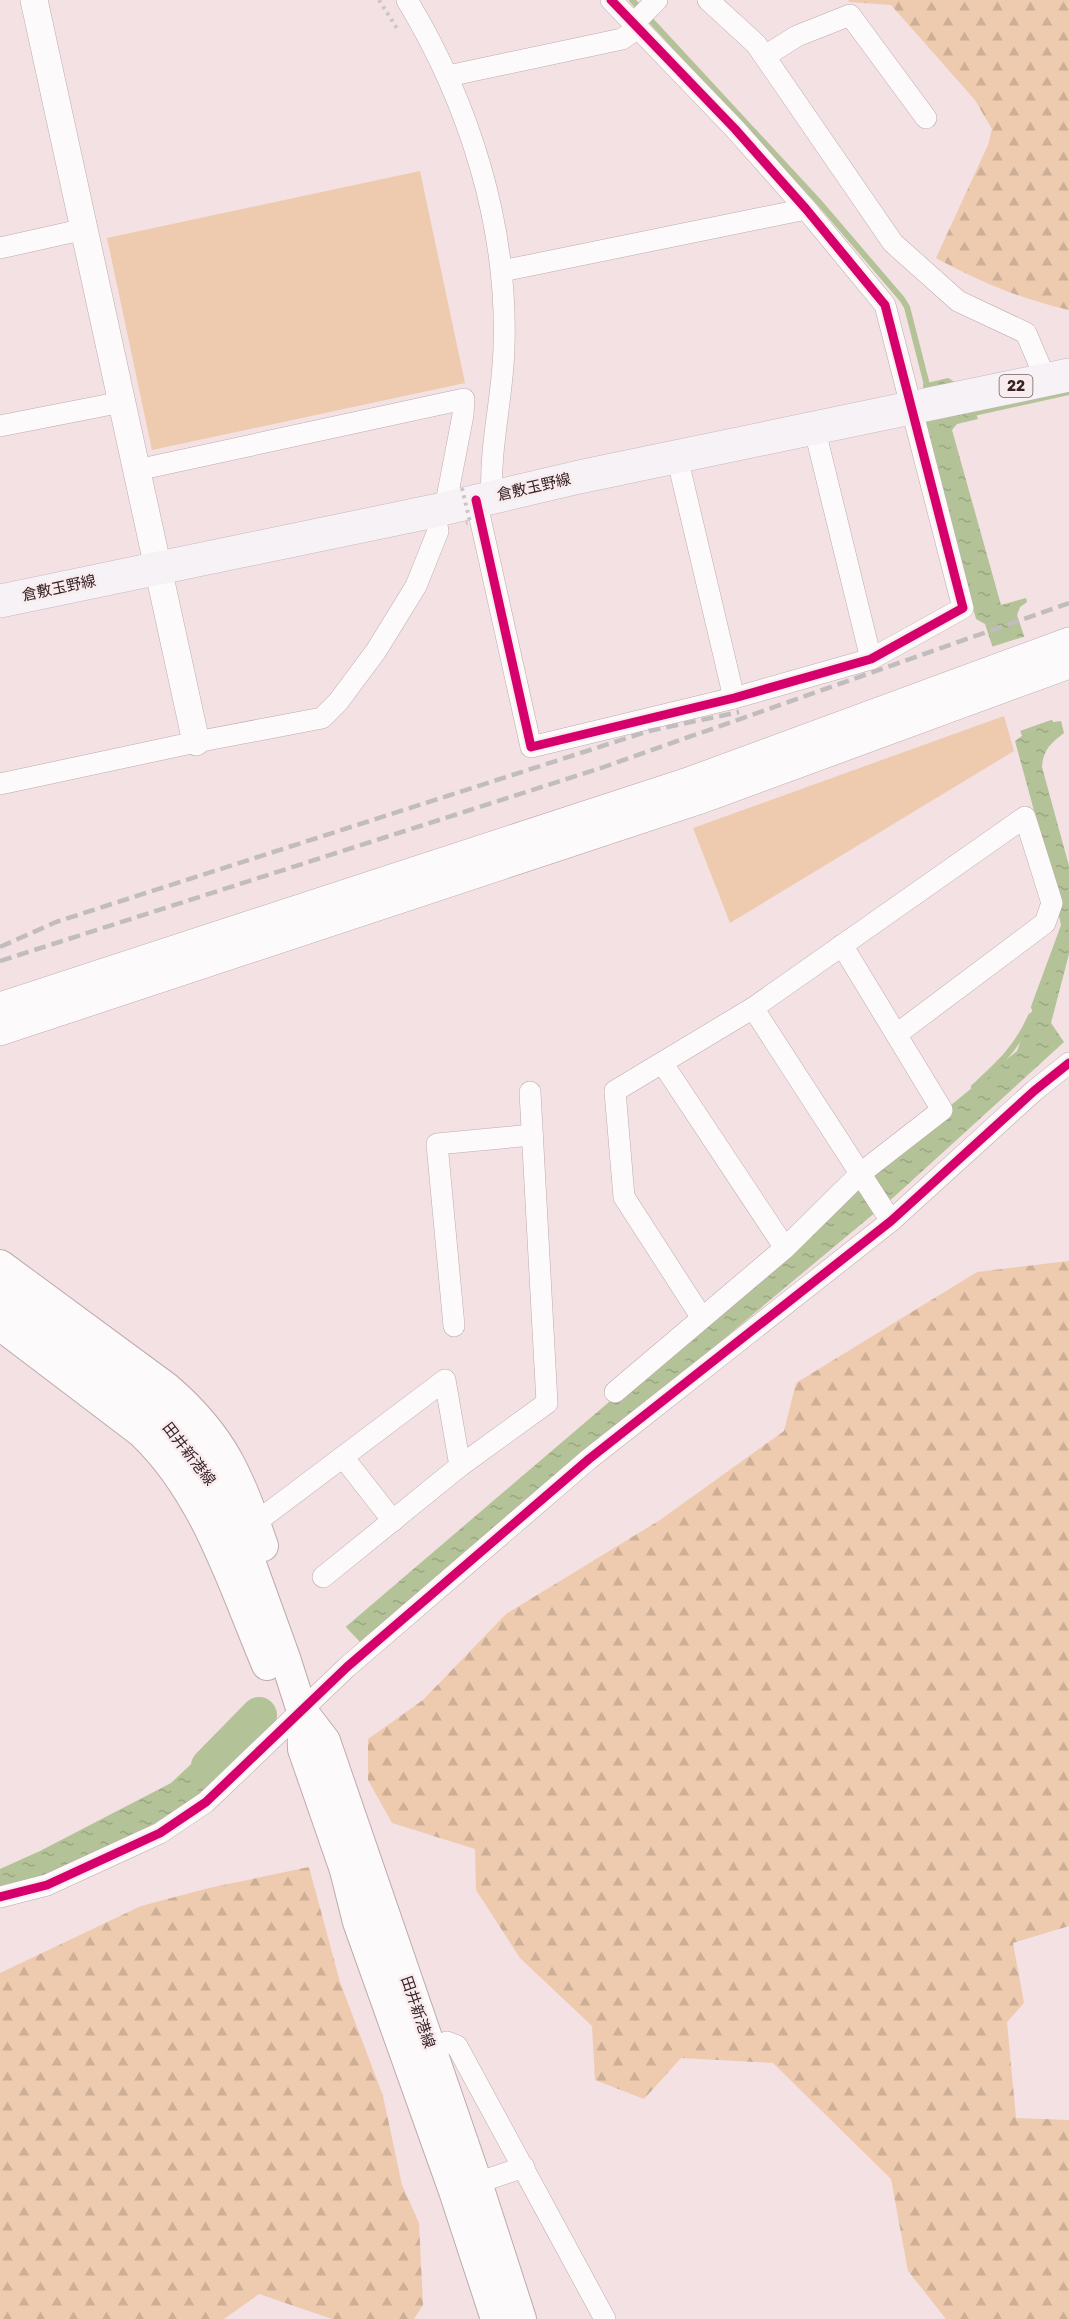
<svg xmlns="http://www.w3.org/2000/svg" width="1069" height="2319" font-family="Rubik,'Noto Sans JP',sans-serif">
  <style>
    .forest { fill: url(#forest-firs) }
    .park { fill: #eecbaf }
    .water { fill: url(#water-ripples) }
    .pier { fill: #f3e1e3 }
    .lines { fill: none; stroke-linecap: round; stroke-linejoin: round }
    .stream { stroke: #b3c297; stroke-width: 6 }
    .river { stroke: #b3c297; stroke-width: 36 }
    .minor-casing { stroke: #bdabae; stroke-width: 22 }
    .tertiary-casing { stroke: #bdabae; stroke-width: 28 }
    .secondary-casing { stroke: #bdabae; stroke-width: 32 }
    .primary-casing { stroke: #c5b8c0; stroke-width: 34 }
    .path { stroke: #ccc5c6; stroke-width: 4; stroke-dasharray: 3 4.5; stroke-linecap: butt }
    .minor { stroke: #fdfafb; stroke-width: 21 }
    .tertiary { stroke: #fdfafb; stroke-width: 27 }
    .secondary { stroke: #fdfafb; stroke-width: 30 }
    .primary { stroke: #f6f2f6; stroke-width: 33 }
    .rail { stroke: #c1bcbd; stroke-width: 4.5; stroke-dasharray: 12 6; stroke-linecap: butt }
    .path-bridge { stroke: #ccc5c6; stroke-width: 4; stroke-dasharray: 3 4.5; stroke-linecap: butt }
    .cycleway-casing { stroke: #f8ecee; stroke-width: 13 }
    .cycleway { stroke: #d6006c; stroke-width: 9 }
    .labels { text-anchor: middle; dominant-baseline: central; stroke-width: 5; stroke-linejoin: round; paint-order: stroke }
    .shield { fill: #f8ecee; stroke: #715f61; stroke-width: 1.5 }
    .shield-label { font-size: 14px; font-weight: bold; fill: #372225 }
    .street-label { font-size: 15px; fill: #372225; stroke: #f8ecee }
  </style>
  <defs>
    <pattern id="forest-firs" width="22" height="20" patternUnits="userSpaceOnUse" patternTransform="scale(1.5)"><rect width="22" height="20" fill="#eecbaf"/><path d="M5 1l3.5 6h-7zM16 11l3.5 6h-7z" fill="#cdae96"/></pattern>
    <pattern id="water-ripples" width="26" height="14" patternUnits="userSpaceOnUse" patternTransform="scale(1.5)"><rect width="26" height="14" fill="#b3c297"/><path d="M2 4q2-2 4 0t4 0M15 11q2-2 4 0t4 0" fill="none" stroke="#9ba682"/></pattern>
  </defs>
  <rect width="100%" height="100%" fill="#f3e1e3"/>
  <g class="forest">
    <path d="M 848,0 L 1069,0 L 1069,310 C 1023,300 978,281 936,258 L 988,145 L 992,129 L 975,100 L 891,5 L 849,2 Z"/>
    <path d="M 1069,1261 L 1069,1926 L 1013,1943 L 1024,2003 L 1007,2022 L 1016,2118 L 1069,2120 L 1069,2319 L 946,2319 L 908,2271 L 891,2179 L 773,2063 L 681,2058 L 644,2099 L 595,2080 L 592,2026 L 520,1958 L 476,1890 L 475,1849 L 392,1823 L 368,1780 L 368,1739 L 423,1700 L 506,1614 L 660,1520 L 784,1431 L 796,1383 L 977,1272 Z"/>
    <path d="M 309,1867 L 340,1982 L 383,2096 L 402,2185 L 419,2223 L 423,2305 L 414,2319 L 332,2319 L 259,2294 L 224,2319 L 0,2319 L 0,1973 L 141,1906 L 209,1888 Z"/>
  </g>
  <g class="park">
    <path d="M 420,171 L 465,383 L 152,450 L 107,238 Z"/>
    <path d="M 1004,716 L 1014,751 L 730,923 L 693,828 Z"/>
  </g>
  <g class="water">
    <path d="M 948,378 C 961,384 974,406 978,419 L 957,424 L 952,430 L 1001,605 L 1026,598 L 1027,602 L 1020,607 L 1017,615 L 1053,722 L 1061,721 L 1064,733 C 1050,744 1043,750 1042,767 L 1069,866 L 1069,954 L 1051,1023 L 1064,1042 L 895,1196 L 361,1641 L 263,1734 L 260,1734 L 246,1718 L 249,1715 L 246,1712 L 650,1367 L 873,1169 L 1017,1051 L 1062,929 L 1036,818 L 1015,741 L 1022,736 L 985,624 L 976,619 L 926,436 L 923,384 Z"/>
    <path d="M 235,1723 L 257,1745 L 198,1801 L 154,1831 L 0,1893 L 0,1869 L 40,1851 L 171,1783 Z"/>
  </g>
  <g class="pier">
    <path d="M 1026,636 L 1054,719 L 1020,731 L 991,647 Z"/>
    <path d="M 343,1624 L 362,1644 L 267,1733 L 257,1700 Z"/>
  </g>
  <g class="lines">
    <g class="stream">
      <path d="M 632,0 L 818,201 L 902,299 L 907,307 L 928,389"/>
      <path d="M 969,414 L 1069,392"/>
      <path d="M 1034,1007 L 1065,923"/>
      <path d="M 974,1087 C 999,1064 1017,1048 1031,1016"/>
    </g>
    <path class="river" d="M 209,1766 L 259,1715"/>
    <g class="minor-casing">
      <g id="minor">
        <path d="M 407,0 C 469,103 508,225 504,347 C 503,397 489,447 492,497"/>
        <path d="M 708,0 L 756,44 L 893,243 L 958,301 L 1026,333 L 1046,380"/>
        <path d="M 634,23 L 657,0"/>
        <path d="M 765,56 L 797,36 L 850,15 L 926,118"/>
        <path d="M 448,76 L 622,39 L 638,28"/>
        <path d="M 0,248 L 85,229"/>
        <path d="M 502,271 L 806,209"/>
        <path d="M 0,426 L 122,402"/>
        <path d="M 814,427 L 871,659"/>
        <path d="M 677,457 L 734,698"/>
        <path d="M 137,470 L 464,399 L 463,415 L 445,508"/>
        <path d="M 476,500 L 531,747 L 734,698 L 871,659 L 963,608 L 885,305 L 806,209 L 735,129 L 611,0"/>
        <path d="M 0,784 L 196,742 L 322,718 L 338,702 L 376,651 L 416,586 L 438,531 L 434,511"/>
        <path d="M 753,1008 L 891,1221"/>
        <path d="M 663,1064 L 785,1248"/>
        <path d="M 702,1318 L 624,1197 L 615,1091 L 753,1008 L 1025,817 L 1052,903 L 1045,923 L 897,1034"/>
        <path d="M 454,1326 L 437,1144 L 532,1135"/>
        <path d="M 615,1392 L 785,1248 L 861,1173 L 942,1110 L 842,945"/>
        <path d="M 343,1457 L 393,1521"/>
        <path d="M 460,1466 L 547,1403 L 530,1092"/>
        <path d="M 255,1523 L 445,1380 L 460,1466 L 323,1577"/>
        <path d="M 0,1897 L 47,1885 L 160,1833 L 206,1802 L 347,1667 L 589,1459 L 891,1221 L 1034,1091 L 1069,1063"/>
        <path d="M 418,2054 L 447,2042 L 457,2046 L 605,2319"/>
        <path d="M 465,2187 L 524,2167"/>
      </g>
    </g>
    <g class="tertiary-casing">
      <g id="tertiary">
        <path d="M 34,0 L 196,742"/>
        <path d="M 0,1006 L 691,780 L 1069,641"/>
        <path d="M 0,1032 L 698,801 L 1069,665"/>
      </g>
    </g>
    <g class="secondary-casing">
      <g id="secondary">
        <path d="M 0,1265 L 167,1388 C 224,1437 239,1477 263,1546"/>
        <path d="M 0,1295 L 122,1387 L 161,1419 L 201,1464 L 221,1496 L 251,1564 L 285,1658 L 302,1711 L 303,1749 L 345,1870 L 358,1922 L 454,2191 L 496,2319"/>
        <path d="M 0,1325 L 141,1432 C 206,1493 233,1585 267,1665"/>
        <path d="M 302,1711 L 325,1741 L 477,2183 L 521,2319"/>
      </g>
    </g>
    <g class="primary-casing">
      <path id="primary" d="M 0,601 L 434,511 L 579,477 L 1069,375"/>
    </g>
    <path class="path" d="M 379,0 L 398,30"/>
    <use href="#minor" class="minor"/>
    <use href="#tertiary" class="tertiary"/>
    <use href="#secondary" class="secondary"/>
    <use href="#primary" class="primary"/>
    <g class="rail">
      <path d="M 0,947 L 56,922 L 649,731 L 739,712"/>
      <path d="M 0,961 L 601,768 L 1069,603"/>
    </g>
    <path class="path-bridge" d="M 462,488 L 470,522 L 466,523"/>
    <g class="cycleway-casing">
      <g id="cycleway">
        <path d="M 476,500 L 531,747 L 734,698 L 871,659 L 963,608 L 885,305 L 806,209 L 735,129 L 611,0"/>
        <path d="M 0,1897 L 47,1885 L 160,1833 L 206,1802 L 347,1667 L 589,1459 L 891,1221 L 1034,1091 L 1069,1063"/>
      </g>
    </g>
    <use href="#cycleway" class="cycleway"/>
  </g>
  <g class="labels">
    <rect class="shield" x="999.5" y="375" width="33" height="22" rx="4.5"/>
    <g class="shield-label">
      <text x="1016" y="386">22</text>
    </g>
    <g class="street-label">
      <text transform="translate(534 487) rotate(-13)">倉敷玉野線</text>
      <text transform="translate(59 588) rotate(-12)">倉敷玉野線</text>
      <text transform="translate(189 1454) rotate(52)">田井新港線</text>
      <text transform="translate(418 2012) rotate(71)">田井新港線</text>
    </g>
  </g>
</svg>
